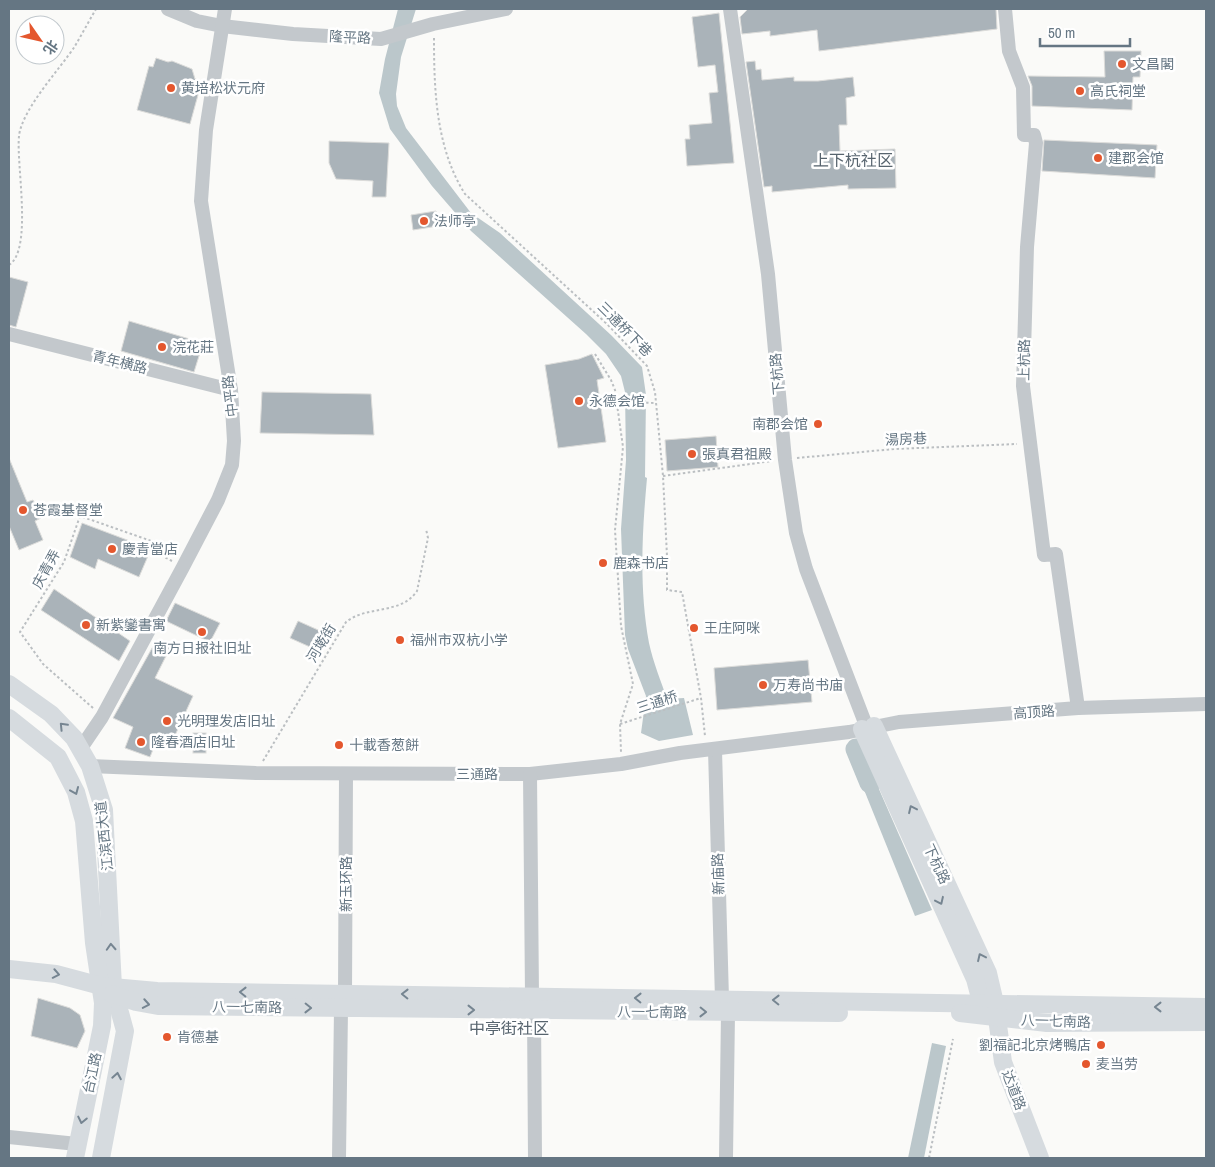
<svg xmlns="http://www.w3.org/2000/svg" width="1215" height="1167" font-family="'Archivo Narrow','Noto Sans SC',sans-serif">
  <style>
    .water { fill: #bbc7cb }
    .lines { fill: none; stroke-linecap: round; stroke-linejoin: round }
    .river { stroke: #bbc7cb; stroke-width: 21 }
    .building { fill: #aab3b9; stroke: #dcdcda }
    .path { stroke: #bbbfc2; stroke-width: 2; stroke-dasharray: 2.5 2.5; stroke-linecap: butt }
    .minor { stroke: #c3c8cc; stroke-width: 14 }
    .major { stroke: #d6dbdf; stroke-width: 18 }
    .oneway { stroke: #768591 }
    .poi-dot { fill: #e4572e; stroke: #fff; stroke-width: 2 }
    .labels { text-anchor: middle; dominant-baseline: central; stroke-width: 5; stroke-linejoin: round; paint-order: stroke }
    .street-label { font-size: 14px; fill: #657683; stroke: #fff }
    .poi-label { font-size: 14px; fill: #657683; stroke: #fff; text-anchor: start }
    .quarter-label { font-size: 16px; fill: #57646e; stroke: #fff }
  </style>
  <rect width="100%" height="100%" fill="#fafaf8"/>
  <g class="water">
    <path d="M 398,9 L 416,9 L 401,57 L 396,94 L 397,106 L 406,128 L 471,213 L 500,233 L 611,335 L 642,367 L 646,395 L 645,477 L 647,478 C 642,533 639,588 649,643 C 653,662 661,681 667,699 L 684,698 L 693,735 L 659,741 L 641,733 L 646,696 L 628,649 L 625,635 L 621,529 L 626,460 L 625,392 L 621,376 L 606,354 L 586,334 L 471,231 L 432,186 L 390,129 L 379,93 L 385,59 Z"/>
    <path d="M 864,755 L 932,910 L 915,916 L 852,760 Z"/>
    <path d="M 932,1043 L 946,1046 L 924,1158 L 908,1158 Z"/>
  </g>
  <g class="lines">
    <path class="river" d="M 856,749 L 870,783"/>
  </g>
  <g class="building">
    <path d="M 748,9 L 996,9 L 997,29 L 819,51 L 817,30 L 770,36 L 770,31 L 742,34 L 740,17 Z"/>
    <path d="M 719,13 L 734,163 L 687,166 L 685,139 L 690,139 L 689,125 L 712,123 L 709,93 L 718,92 L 715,65 L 698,67 L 692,17 Z"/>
    <path d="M 1104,51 L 1141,51 L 1140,77 L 1133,77 L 1132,110 L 1032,106 L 1032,86 L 1028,76 L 1105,77 Z"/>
    <path d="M 156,58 L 168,62 L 172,61 L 192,69 L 195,79 L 199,80 L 201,84 L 190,124 L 137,110 L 149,66 L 153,67 Z"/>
    <path d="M 755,61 L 756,70 L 761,69 L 762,80 L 794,77 L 794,81 L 818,81 L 853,77 L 855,96 L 846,98 L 847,125 L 839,125 L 840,151 L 895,149 L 896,188 L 848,189 L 848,185 L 772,192 L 772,186 L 764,187 L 746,62 Z"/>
    <path d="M 1044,140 L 1157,145 L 1155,178 L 1042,171 Z"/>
    <path d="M 329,141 L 389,143 L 386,197 L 372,197 L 373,181 L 336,179 L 329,163 Z"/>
    <path d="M 436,211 L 438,226 L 413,230 L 411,215 Z"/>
    <path d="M 9,277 L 28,282 L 16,327 L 9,325 Z"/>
    <path d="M 129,321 L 203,343 L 194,372 L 121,351 Z"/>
    <path d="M 592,354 L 604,378 L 597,380 L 606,442 L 558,448 L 545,365 L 579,359 Z"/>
    <path d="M 262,392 L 371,394 L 374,435 L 260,433 Z"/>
    <path d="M 716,436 L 718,467 L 667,471 L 665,440 Z"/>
    <path d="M 9,458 L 27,502 L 33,500 L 41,518 L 35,521 L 43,540 L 19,550 L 9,526 Z"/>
    <path d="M 82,523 L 151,549 L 139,577 L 98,559 L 95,569 L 70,557 Z"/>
    <path d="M 54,589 L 130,641 L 119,661 L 41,610 Z"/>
    <path d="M 175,603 L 220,623 L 210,642 L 166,621 Z"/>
    <path d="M 298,621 L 327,634 L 319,651 L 290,638 Z"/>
    <path d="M 156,641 L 170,648 L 155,678 L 193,696 L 172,742 L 158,737 L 150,757 L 125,748 L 133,727 L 113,718 Z"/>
    <path d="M 808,660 L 812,702 L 717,710 L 714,668 Z"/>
    <rect x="193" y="733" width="13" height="20"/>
    <path d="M 38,998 L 70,1008 L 80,1015 L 85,1031 L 77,1048 L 31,1036 Z"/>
  </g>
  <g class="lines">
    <g class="path">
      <path d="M 434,38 C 434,91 436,148 465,194 L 607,324 L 647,366 L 655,392 L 663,476 L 667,556 L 667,590 L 682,592 L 701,698 L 705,736"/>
      <path d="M 9,265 C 33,250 16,164 19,136 C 22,109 60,69 75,46 C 82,34 89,21 96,9"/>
      <path d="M 595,354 L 611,380 L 615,390 L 623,447 L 615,530 L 621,626 L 633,684 L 620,724 L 621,752"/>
      <path d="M 616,402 L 656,403"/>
      <path d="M 797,458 L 894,449 L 1017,444"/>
      <path d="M 663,476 L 772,461"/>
      <path d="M 93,708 L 43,664 L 20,632 L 64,562 L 80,516 L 157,543 L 155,552 L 172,561"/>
      <path d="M 620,724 L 701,698"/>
      <path d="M 263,761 L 346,622 C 367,605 401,615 417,591 L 428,538 L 426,529"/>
      <path d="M 929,1158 L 953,1039"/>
    </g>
    <g class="minor">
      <path d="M 168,9 L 197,21 L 222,26 L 293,34 L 381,39 L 433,24 L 506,9"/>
      <path d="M 730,9 L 768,274 L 785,460 L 796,533 L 806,569 L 867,728"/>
      <path d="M 1005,9 L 1009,51 L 1023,87 L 1024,135 L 1034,135 L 1036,143 L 1027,247 L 1023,386 L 1044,555 L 1056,554 L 1078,708"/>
      <path d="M 9,334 L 231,390"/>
      <path d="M 81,748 L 102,717 L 183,567 L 218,500 L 232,465 L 234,441 L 231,390 L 201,201 L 206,130 L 225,9"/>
      <path d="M 715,750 L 722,999"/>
      <path d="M 90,766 L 256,773 L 530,774 L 621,764 L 680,753 L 849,732 L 899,722 L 1078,708 L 1206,704"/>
      <path d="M 530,774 L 532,996"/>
      <path d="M 345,994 L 346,774"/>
      <path d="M 534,1010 L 535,1158"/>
      <path d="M 9,1137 L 77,1144"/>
      <path d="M 339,1158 L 341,1009"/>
      <path d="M 726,1158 L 728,1013"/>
    </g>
    <g class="major">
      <path d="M 9,684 L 51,714 L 74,738 L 90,766 L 104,810 L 113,987 L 125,1031 L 101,1158"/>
      <path d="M 9,718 L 58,757 L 76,792 L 84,821 L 94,943 L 103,1003 L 102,1026 L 75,1158"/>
      <path d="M 874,726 L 988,973 L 995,1003 L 1003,1062 L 1040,1158"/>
      <path d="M 862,729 L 975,979 L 984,1013"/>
      <path d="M 9,969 L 56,974 L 101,986 L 157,991 L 1206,1007"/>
      <path d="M 112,994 L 136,1002 L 158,1006 L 839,1013"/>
      <path d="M 960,1013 L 1047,1023 L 1206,1022"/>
    </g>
  </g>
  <defs><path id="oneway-chevron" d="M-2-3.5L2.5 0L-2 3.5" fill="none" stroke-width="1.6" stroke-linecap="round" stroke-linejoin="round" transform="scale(1.25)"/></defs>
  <g class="oneway">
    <use href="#oneway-chevron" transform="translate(63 726) rotate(-134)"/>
    <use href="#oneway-chevron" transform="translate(75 791) rotate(67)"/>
    <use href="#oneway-chevron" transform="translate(912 809) rotate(-115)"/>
    <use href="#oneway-chevron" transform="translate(940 901) rotate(65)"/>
    <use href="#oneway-chevron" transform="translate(111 947) rotate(-93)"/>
    <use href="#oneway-chevron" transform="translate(981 957) rotate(-115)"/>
    <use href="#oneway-chevron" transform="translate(56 974) rotate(11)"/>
    <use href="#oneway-chevron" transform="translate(243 992) rotate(-179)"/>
    <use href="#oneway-chevron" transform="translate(405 994) rotate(-179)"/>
    <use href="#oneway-chevron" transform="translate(638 998) rotate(-179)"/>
    <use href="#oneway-chevron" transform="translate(776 1000) rotate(-179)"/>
    <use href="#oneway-chevron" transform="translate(146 1004) rotate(10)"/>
    <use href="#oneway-chevron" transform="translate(1158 1007) rotate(-180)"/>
    <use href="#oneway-chevron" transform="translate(308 1008) rotate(1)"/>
    <use href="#oneway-chevron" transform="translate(471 1010)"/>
    <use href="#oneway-chevron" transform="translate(703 1012) rotate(1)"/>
    <use href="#oneway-chevron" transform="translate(117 1076) rotate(-80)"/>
    <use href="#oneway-chevron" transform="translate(82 1120) rotate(102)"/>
  </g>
  <g class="poi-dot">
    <circle cx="1122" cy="64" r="5"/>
    <circle cx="171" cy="88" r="5"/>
    <circle cx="1080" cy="91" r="5"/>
    <circle cx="1098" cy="158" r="5"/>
    <circle cx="424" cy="221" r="5"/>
    <circle cx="162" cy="347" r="5"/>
    <circle cx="579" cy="401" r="5"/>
    <circle cx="818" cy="424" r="5"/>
    <circle cx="692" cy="454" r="5"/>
    <circle cx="23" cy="510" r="5"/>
    <circle cx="112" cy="549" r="5"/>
    <circle cx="603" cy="563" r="5"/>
    <circle cx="86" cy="625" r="5"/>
    <circle cx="694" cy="628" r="5"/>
    <circle cx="202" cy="632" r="5"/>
    <circle cx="400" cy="640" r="5"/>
    <circle cx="763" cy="685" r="5"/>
    <circle cx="167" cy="721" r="5"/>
    <circle cx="141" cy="742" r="5"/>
    <circle cx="339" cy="745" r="5"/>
    <circle cx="167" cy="1037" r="5"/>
    <circle cx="1101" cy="1045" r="5"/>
    <circle cx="1086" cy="1064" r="5"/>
  </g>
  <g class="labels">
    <g class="street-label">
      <text transform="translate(350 37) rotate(3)">隆平路</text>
      <text transform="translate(625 329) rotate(45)">三通桥下巷</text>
      <text transform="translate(1024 360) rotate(-89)">上杭路</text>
      <text transform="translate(120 362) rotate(14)">青年横路</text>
      <text transform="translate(777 374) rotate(-95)">下杭路</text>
      <text transform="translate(230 396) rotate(-97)">中平路</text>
      <text transform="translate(906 439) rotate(-3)">湯房巷</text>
      <text transform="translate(46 569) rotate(-61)">庆青弄</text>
      <text transform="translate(321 643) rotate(-59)">河墘街</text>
      <text transform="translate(657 702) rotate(-18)">三通桥</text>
      <text transform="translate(1034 712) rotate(-4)">高顶路</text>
      <text x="477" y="774">三通路</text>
      <text transform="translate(104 836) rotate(-96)">江滨西大道</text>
      <text transform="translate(937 864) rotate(65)">下杭路</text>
      <text transform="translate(718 874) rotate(-92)">新庙路</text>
      <text transform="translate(346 884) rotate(-90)">新玉环路</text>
      <text transform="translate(247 1007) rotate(1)">八一七南路</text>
      <text transform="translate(652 1012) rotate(1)">八一七南路</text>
      <text transform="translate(1056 1021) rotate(2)">八一七南路</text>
      <text transform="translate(92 1073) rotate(-78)">台江路</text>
      <text transform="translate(1014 1090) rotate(69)">达道路</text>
    </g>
    <g class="poi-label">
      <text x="1132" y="64">文昌閣</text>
      <text x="181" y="88">黄培松状元府</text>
      <text x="1090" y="91">高氏祠堂</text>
      <text x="1108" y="158">建郡会馆</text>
      <text x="434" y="221">法师亭</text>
      <text x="172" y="347">浣花莊</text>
      <text x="589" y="401">永德会馆</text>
      <text x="808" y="424" text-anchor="end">南郡会馆</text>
      <text x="702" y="454">張真君祖殿</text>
      <text x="33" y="510">苍霞基督堂</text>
      <text x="122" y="549">慶青當店</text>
      <text x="613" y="563">鹿森书店</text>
      <text x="96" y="625">新紫鑾書寓</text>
      <text x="704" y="628">王庄阿咪</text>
      <text x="410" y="640">福州市双杭小学</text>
      <text x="202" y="648" text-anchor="middle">南方日报社旧址</text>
      <text x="773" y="685">万寿尚书庙</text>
      <text x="177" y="721">光明理发店旧址</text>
      <text x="151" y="742">隆春酒店旧址</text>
      <text x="349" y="745">十載香葱餅</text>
      <text x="177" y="1037">肯德基</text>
      <text x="1091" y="1045" text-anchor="end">劉福記北京烤鴨店</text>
      <text x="1096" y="1064">麦当劳</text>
    </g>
    <g class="quarter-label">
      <text x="853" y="160">上下杭社区</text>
      <text x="509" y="1028">中亭街社区</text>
    </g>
  </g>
  <rect width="1215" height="1167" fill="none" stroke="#657683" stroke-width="20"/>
  <g transform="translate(40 40) rotate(124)"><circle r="24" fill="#ffffff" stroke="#c1c8cd"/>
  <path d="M0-4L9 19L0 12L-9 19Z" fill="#e4572e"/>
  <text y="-8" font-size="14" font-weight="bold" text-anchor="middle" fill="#657683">北</text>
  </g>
  <path d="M1040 38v8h90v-8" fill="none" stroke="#657683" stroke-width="2.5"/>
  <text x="1048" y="38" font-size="15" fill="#657683" stroke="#ffffff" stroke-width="4" paint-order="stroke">50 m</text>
</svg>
